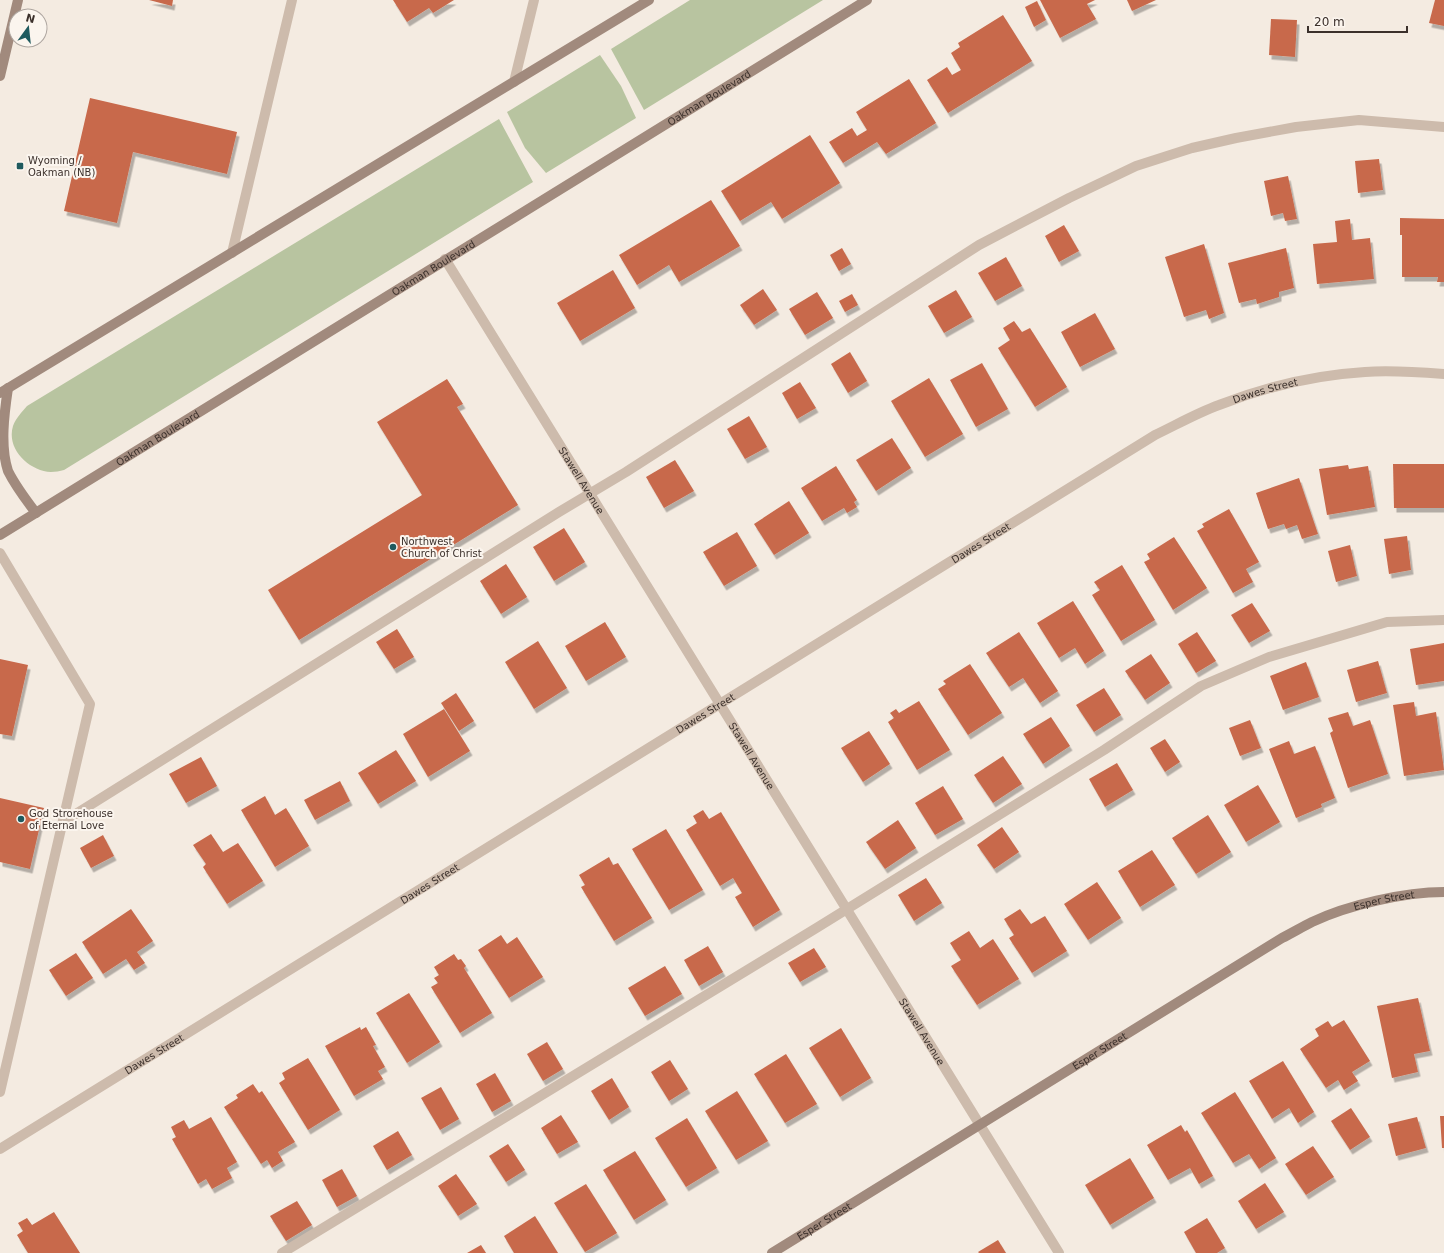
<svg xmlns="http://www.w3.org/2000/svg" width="1444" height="1253" font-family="'DejaVu Sans',sans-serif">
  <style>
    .green { fill: #b8c4a0 }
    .building { fill: #c8694b; filter: url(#shadow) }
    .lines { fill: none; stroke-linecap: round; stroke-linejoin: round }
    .lane { stroke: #cdbbac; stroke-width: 10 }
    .street { stroke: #cdbbac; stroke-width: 10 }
    .secondary { stroke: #a18a7d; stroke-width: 10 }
    .poi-dot { fill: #1f5a5e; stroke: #fbf5ee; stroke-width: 1.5 }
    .labels { text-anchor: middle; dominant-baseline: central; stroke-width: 4; stroke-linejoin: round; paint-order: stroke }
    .street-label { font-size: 10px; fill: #3b302b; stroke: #fbf5ee }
    .poi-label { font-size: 10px; fill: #3b302b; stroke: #fbf5ee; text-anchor: start }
  </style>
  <defs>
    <filter id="shadow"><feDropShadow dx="2.5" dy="4.5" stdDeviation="0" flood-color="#0004"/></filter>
  </defs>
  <rect width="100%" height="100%" fill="#f4ebe1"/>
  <g class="green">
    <path d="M 690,0 L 823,0 L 644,110 L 611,49 Z"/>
    <path d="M 600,55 L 621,86 L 636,118 L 546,173 L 525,148 L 507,112 Z"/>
    <path d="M 499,119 L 533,182 L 64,470 C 60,471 55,472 51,472 C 29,471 6,449 13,426 C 16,418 22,412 27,406 Z"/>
  </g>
  <g class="building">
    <path d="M 149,0 L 173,0 L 172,6 Z"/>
    <path d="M 393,0 L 454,0 L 433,13 L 429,8 L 407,22 Z"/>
    <path d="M 1040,0 L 1095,0 L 1087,4 L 1096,19 L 1060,38 Z"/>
    <path d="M 1127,0 L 1156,0 L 1132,11 Z"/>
    <path d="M 1435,0 L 1444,0 L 1444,26 L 1429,23 Z"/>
    <path d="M 1037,1 L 1046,20 L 1034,27 L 1025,7 Z"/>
    <path d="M 1003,15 L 1032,61 L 948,113 L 927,80 L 947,67 L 952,75 L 961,70 L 951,53 L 960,47 L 958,43 Z"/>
    <path d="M 1271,19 L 1297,20 L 1295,57 L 1269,55 Z"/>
    <path d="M 909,79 L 936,123 L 886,154 L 877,142 L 843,163 L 829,142 L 852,128 L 857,136 L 867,130 L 856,112 Z"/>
    <path d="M 90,98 L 237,132 L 227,174 L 133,152 L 117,223 L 64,211 Z"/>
    <path d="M 810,135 L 840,183 L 782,219 L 771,202 L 740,221 L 721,191 Z"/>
    <path d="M 1379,159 L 1383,190 L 1358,193 L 1355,161 Z"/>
    <path d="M 1288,176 L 1297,219 L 1285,221 L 1283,213 L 1271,216 L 1264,181 Z"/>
    <path d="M 711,200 L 740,246 L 679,282 L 669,265 L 637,285 L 619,255 Z"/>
    <path d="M 1400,218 L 1444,219 L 1444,282 L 1437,282 L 1438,277 L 1402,277 L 1402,235 L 1400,235 Z"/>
    <path d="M 1350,219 L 1352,240 L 1370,238 L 1374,279 L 1317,284 L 1313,244 L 1337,242 L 1335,221 Z"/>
    <path d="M 1064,225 L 1079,251 L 1059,262 L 1045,236 Z"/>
    <path d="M 1204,244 L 1224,313 L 1209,319 L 1206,310 L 1184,317 L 1165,257 Z"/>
    <path d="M 842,248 L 851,264 L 839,271 L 830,255 Z"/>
    <path d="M 1286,248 L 1294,288 L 1279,292 L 1279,297 L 1257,304 L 1256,299 L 1239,303 L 1228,263 Z"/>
    <path d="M 1006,257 L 1022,286 L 995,301 L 978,273 Z"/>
    <path d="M 613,270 L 635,308 L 580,341 L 557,303 Z"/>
    <path d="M 763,289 L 777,310 L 754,325 L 740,305 Z"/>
    <path d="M 956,290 L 972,317 L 944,333 L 928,306 Z"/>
    <path d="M 817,292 L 833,318 L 805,335 L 789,309 Z"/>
    <path d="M 852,294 L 858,305 L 845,312 L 839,301 Z"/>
    <path d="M 1095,313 L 1115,349 L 1080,367 L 1061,332 Z"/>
    <path d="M 1014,321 L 1022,332 L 1030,328 L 1067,387 L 1035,407 L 998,348 L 1010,340 L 1003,328 Z"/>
    <path d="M 850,352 L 867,381 L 848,393 L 831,364 Z"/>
    <path d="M 982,363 L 1008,409 L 976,427 L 950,380 Z"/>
    <path d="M 929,378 L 963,434 L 925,457 L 891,401 Z"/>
    <path d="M 447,379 L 463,404 L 457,407 L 518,505 L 299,640 L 268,590 L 422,495 L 377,422 Z"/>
    <path d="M 800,382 L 816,408 L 797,419 L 782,393 Z"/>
    <path d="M 749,416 L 767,447 L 745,459 L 727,429 Z"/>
    <path d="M 892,438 L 911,468 L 876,491 L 856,460 Z"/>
    <path d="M 675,460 L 694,491 L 664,508 L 646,477 Z"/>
    <path d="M 1393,464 L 1444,464 L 1444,508 L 1394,508 Z"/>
    <path d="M 1348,465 L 1349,469 L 1368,466 L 1375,507 L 1327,515 L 1319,469 Z"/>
    <path d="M 836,466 L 857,500 L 854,502 L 857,507 L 847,513 L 844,508 L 822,521 L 801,488 Z"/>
    <path d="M 1299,478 L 1318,534 L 1302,539 L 1297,525 L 1286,529 L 1284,524 L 1268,529 L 1256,493 Z"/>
    <path d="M 789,501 L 809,533 L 774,555 L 754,524 Z"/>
    <path d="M 1229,509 L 1259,562 L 1246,569 L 1253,582 L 1233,593 L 1197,531 L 1204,527 L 1202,524 Z"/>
    <path d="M 564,528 L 585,562 L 554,581 L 533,547 Z"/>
    <path d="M 737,532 L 757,566 L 724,586 L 703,552 Z"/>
    <path d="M 1407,536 L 1411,570 L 1389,574 L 1384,539 Z"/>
    <path d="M 1174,537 L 1207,588 L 1173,610 L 1144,562 L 1150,559 L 1147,554 Z"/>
    <path d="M 1350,545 L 1357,576 L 1336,582 L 1328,551 Z"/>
    <path d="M 506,564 L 527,597 L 501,614 L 480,581 Z"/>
    <path d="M 1122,565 L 1155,620 L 1121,641 L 1092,595 L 1100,590 L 1094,582 Z"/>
    <path d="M 1073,601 L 1104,651 L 1085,664 L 1075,648 L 1059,658 L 1037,623 Z"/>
    <path d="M 1252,603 L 1270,631 L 1249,643 L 1231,615 Z"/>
    <path d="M 605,622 L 626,657 L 586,681 L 565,646 Z"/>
    <path d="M 397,629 L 414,657 L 394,669 L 376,642 Z"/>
    <path d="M 1019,632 L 1058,691 L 1040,703 L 1023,678 L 1009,687 L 986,653 Z"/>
    <path d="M 1197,632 L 1216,661 L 1196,673 L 1178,644 Z"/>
    <path d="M 538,641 L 567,688 L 534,709 L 505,662 Z"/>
    <path d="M 1444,643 L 1444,681 L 1416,685 L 1410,649 Z"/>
    <path d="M 1151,654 L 1170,683 L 1145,700 L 1125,671 Z"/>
    <path d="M 0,659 L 28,665 L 12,736 L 0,734 Z"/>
    <path d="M 1378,661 L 1387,693 L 1356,702 L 1347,670 Z"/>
    <path d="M 1306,662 L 1319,697 L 1283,710 L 1270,676 Z"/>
    <path d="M 970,664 L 1002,713 L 968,735 L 938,689 L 946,684 L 943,681 Z"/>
    <path d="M 1104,688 L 1121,715 L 1094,732 L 1076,705 Z"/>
    <path d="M 456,693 L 474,721 L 459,731 L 441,703 Z"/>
    <path d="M 919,701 L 950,750 L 917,770 L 888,722 L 894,718 L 890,713 L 896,709 L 899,713 Z"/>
    <path d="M 1414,702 L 1416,716 L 1436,712 L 1444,770 L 1404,776 L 1393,705 Z"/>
    <path d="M 444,709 L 470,751 L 428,777 L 403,734 Z"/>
    <path d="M 1348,712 L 1353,726 L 1370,720 L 1388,774 L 1348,788 L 1330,733 L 1333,731 L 1328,718 Z"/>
    <path d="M 1051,717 L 1070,746 L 1043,764 L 1023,734 Z"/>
    <path d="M 1250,720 L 1261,748 L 1240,756 L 1229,728 Z"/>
    <path d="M 869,731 L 890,764 L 863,782 L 841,748 Z"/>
    <path d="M 1165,739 L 1180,762 L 1165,772 L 1150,748 Z"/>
    <path d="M 1289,741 L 1294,754 L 1315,746 L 1335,798 L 1321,804 L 1322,807 L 1296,818 L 1269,749 Z"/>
    <path d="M 396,750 L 416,781 L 378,804 L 358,773 Z"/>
    <path d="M 1003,756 L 1022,784 L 993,803 L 974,775 Z"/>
    <path d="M 201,757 L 217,786 L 186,803 L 169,774 Z"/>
    <path d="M 1117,763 L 1133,790 L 1105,807 L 1089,779 Z"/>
    <path d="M 340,781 L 350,801 L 315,820 L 304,800 Z"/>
    <path d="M 1258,785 L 1280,822 L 1246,842 L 1224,805 Z"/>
    <path d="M 943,786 L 963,819 L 935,835 L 915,803 Z"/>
    <path d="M 265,796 L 275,815 L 286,808 L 309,846 L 275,867 L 241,810 Z"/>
    <path d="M 0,798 L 44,808 L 30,869 L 0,862 Z"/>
    <path d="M 703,810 L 709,819 L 721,812 L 780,910 L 753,927 L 735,897 L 742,893 L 733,878 L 720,886 L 686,830 L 697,823 L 693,816 Z"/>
    <path d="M 1208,815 L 1231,852 L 1196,874 L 1172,838 Z"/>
    <path d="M 898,820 L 916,848 L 885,869 L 866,842 Z"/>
    <path d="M 1002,827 L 1019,852 L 994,869 L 977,845 Z"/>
    <path d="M 666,829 L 703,890 L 669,910 L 632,849 Z"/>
    <path d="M 211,834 L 223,852 L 238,843 L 263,881 L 227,904 L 203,867 L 206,864 L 193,845 Z"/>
    <path d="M 103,835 L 114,856 L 91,868 L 80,848 Z"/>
    <path d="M 1152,850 L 1175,885 L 1140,907 L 1118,871 Z"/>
    <path d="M 609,857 L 613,865 L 618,863 L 652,918 L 614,941 L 581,887 L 585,885 L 579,875 Z"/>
    <path d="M 926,878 L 942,903 L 914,921 L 898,895 Z"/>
    <path d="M 1097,882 L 1121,918 L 1088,940 L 1064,904 Z"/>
    <path d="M 131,909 L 153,941 L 137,952 L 145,963 L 134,970 L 126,959 L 103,974 L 82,942 Z"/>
    <path d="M 1020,909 L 1031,924 L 1045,916 L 1067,951 L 1032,973 L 1009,938 L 1014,935 L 1004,919 Z"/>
    <path d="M 969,931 L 980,948 L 993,939 L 1019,979 L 977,1005 L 951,966 L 961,960 L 950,943 Z"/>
    <path d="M 501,935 L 507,944 L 517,937 L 543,977 L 509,998 L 478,950 Z"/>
    <path d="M 708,946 L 723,972 L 699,986 L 684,960 Z"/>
    <path d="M 814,948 L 826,967 L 800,982 L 788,963 Z"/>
    <path d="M 76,953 L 93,978 L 66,996 L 49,970 Z"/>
    <path d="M 454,954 L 458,960 L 461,959 L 466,966 L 464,968 L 492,1013 L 460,1033 L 431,987 L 438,983 L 434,978 L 439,975 L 434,967 Z"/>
    <path d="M 665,966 L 682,994 L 645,1016 L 628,988 Z"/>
    <path d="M 409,993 L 440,1042 L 407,1063 L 376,1013 Z"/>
    <path d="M 1418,998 L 1430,1051 L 1414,1054 L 1418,1072 L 1392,1078 L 1377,1006 Z"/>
    <path d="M 1344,1020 L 1370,1061 L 1352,1072 L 1358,1081 L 1344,1090 L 1338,1080 L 1326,1088 L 1300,1049 L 1319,1036 L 1315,1029 L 1328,1021 L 1332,1027 Z"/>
    <path d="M 360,1027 L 361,1030 L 366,1027 L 376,1045 L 373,1046 L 385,1067 L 378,1071 L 383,1079 L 354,1096 L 325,1046 Z"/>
    <path d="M 841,1028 L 871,1078 L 840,1097 L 809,1048 Z"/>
    <path d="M 547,1042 L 563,1069 L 543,1081 L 527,1054 Z"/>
    <path d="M 786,1054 L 817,1104 L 785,1123 L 754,1074 Z"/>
    <path d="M 308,1058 L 340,1110 L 308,1130 L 279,1083 L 285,1079 L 282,1073 Z"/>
    <path d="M 670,1060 L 688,1089 L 669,1101 L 651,1072 Z"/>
    <path d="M 1283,1061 L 1314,1112 L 1298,1123 L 1289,1108 L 1272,1119 L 1249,1081 Z"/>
    <path d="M 495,1073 L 511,1101 L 492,1112 L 476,1084 Z"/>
    <path d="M 612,1078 L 629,1107 L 609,1120 L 591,1091 Z"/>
    <path d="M 253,1084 L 259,1093 L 262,1091 L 295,1142 L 278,1152 L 283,1161 L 272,1168 L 267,1160 L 261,1164 L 224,1107 L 238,1098 L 236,1095 Z"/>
    <path d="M 441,1087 L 459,1119 L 440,1130 L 421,1098 Z"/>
    <path d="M 737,1091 L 768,1141 L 736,1160 L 705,1111 Z"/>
    <path d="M 1235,1092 L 1276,1158 L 1259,1169 L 1249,1154 L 1233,1163 L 1201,1113 Z"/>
    <path d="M 1351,1108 L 1370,1137 L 1350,1150 L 1331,1121 Z"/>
    <path d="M 561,1115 L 578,1142 L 557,1154 L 541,1128 Z"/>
    <path d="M 1440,1116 L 1444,1116 L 1444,1148 L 1442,1148 Z"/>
    <path d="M 211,1117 L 237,1162 L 227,1168 L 232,1178 L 212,1189 L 206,1179 L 198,1184 L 172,1139 L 176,1137 L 171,1127 L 184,1120 L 189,1129 Z"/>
    <path d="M 1417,1117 L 1426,1148 L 1396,1156 L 1388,1124 Z"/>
    <path d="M 687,1118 L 717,1168 L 686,1187 L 655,1138 Z"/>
    <path d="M 1181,1125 L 1185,1132 L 1187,1130 L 1213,1176 L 1199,1184 L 1190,1168 L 1168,1180 L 1147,1145 Z"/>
    <path d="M 398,1131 L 412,1155 L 387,1170 L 373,1146 Z"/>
    <path d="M 508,1144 L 525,1170 L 506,1182 L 489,1156 Z"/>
    <path d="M 1313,1146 L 1334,1177 L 1306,1195 L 1285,1164 Z"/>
    <path d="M 635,1151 L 666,1200 L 634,1220 L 603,1170 Z"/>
    <path d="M 1130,1158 L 1154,1198 L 1110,1225 L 1085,1185 Z"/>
    <path d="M 342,1169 L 357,1196 L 337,1207 L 322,1180 Z"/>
    <path d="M 456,1174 L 477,1204 L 458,1216 L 438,1186 Z"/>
    <path d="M 1265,1183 L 1284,1212 L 1256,1229 L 1238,1201 Z"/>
    <path d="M 586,1184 L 617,1233 L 585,1252 L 554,1203 Z"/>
    <path d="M 297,1201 L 312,1225 L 286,1241 L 270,1216 Z"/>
    <path d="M 54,1212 L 80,1253 L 28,1253 L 17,1235 L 23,1231 L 18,1223 L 27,1218 L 32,1225 Z"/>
    <path d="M 535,1216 L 558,1253 L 514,1253 L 504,1236 Z"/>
    <path d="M 1207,1218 L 1225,1248 L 1217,1253 L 1196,1253 L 1184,1232 Z"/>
    <path d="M 998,1240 L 1006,1253 L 979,1253 L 978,1252 Z"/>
    <path d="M 481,1245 L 486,1253 L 467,1253 Z"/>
  </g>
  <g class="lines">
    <g class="lane">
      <path d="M 232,253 L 292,0"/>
      <path d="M 0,553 L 90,704 L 0,1092"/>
      <path d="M 63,822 L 559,512 L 626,472 L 979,245 L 1069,198 L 1136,166 L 1192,148 L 1236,138 L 1296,127 L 1359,120 L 1444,127"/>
      <path d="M 282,1253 L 818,927 L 1104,750 L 1201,686 L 1269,657 L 1387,622 L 1444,620"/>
    </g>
    <g class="street">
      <path d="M 514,82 L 534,0"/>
      <path id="s1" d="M 445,259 L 1059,1253"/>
      <path id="s2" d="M 0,1149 L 1155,435 C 1176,425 1197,413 1219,405 C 1265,387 1315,375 1365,372 C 1391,370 1418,372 1444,374"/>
    </g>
    <g class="secondary">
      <path d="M 0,76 L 18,0"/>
      <path d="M 8,388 C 4,415 0,446 8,471 C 16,487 26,500 36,513"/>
      <path d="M 0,393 L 649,0"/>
      <path id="s3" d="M 0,535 L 867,0"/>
      <path id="s4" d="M 772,1253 L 1282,938 C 1292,933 1302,927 1312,922 C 1348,905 1404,892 1444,892"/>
    </g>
  </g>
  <g class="poi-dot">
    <rect x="16" y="162" width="8" height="8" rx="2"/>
    <circle cx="393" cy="547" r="4"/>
    <circle cx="21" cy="819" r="4"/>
  </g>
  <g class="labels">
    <g class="street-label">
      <text stroke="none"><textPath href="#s3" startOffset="833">Oakman Boulevard</textPath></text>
      <text stroke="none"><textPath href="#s3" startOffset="509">Oakman Boulevard</textPath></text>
      <text stroke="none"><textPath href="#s2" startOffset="1477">Dawes Street</textPath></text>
      <text stroke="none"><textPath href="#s3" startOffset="185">Oakman Boulevard</textPath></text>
      <text stroke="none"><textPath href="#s1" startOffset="260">Stawell Avenue</textPath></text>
      <text stroke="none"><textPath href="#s2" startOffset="1153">Dawes Street</textPath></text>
      <text stroke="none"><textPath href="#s2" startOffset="829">Dawes Street</textPath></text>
      <text stroke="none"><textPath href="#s1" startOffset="584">Stawell Avenue</textPath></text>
      <text stroke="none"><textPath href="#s2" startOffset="505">Dawes Street</textPath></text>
      <text stroke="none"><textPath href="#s4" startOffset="709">Esper Street</textPath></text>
      <text stroke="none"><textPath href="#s1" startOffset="908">Stawell Avenue</textPath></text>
      <text stroke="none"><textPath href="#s4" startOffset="385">Esper Street</textPath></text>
      <text stroke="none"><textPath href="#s2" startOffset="181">Dawes Street</textPath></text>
      <text stroke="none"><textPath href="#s4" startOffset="61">Esper Street</textPath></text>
    </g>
    <g class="poi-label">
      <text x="28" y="160">Wyoming /<tspan x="28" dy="12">Oakman (NB)</tspan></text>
      <text x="401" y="541">Northwest<tspan x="401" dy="12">Church of Christ</tspan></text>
      <text x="29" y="813">God Strorehouse<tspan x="29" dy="12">of Eternal Love</tspan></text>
    </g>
  </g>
  <g transform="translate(28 28) rotate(15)"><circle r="19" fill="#fbf5ee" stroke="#aea6a0"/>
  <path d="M0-3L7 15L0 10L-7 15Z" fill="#1f5a5e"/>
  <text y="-6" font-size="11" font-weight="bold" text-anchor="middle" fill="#3b302b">N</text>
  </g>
  <path d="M1308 26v6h99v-6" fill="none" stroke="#3b302b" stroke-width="2"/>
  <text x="1314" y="26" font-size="12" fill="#3b302b" stroke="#fbf5ee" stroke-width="3" paint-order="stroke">20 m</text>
</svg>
